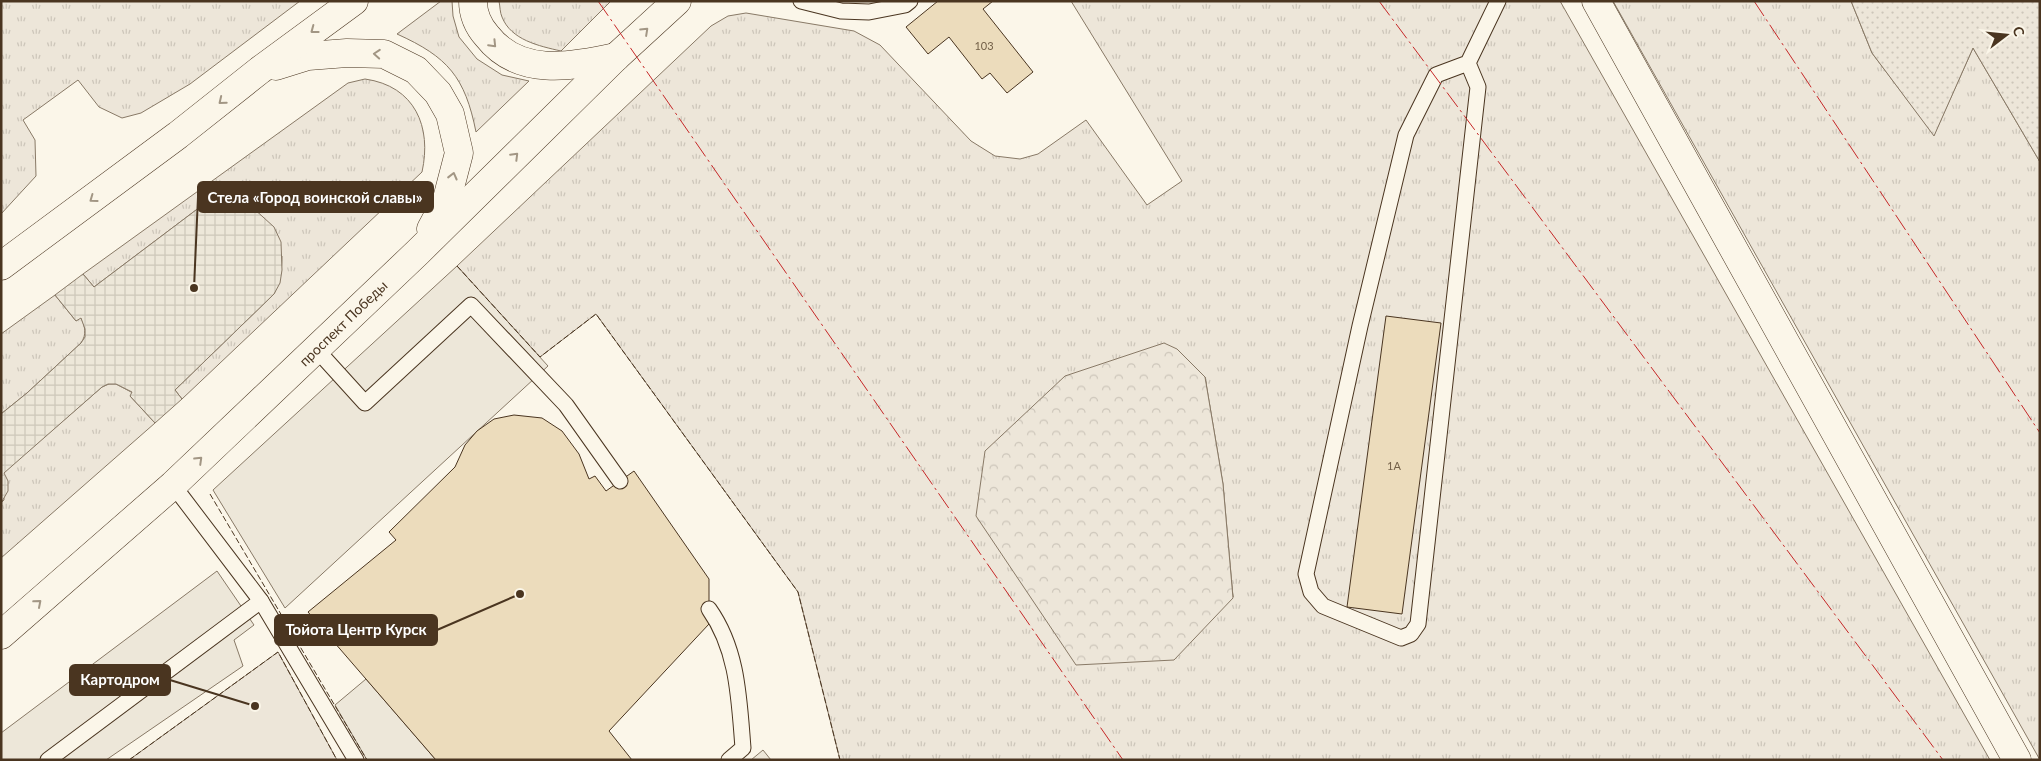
<svg xmlns="http://www.w3.org/2000/svg" width="2041" height="761" font-family="Lato,sans-serif">
  <style>
    .grass { fill: url(#grass-tufts); stroke: #887966; fill-rule: evenodd }
    .forest { fill: url(#forest-crowns); stroke: #887966 }
    .garden { fill: url(#garden-dots); stroke: #887966 }
    .pitch { fill: #ede6d9; stroke: #887966 }
    .parking { fill: #ede7d9; stroke: #887966 }
    .plaza { fill: url(#plaza-grid); stroke: #887966 }
    .building { fill: #ecdcbc; stroke: #4a3520 }
    .lines { fill: none; stroke-linecap: round; stroke-linejoin: round }
    .service-casing { stroke: #4a3520; stroke-width: 17 }
    .primary-casing { stroke: #4a3520; stroke-width: 29 }
    .service { stroke: #fbf6e9; stroke-width: 15 }
    .primary { stroke: #fbf6e9; stroke-width: 28 }
    .fence { stroke: #4a3520; stroke-width: 1; stroke-dasharray: 6 2.5; stroke-linecap: butt }
    .power { stroke: #c62828; stroke-width: 1; stroke-dasharray: 18 4 2.5 4; stroke-linecap: butt }
    .oneway { stroke: #a29684 }
    .labels { text-anchor: middle; dominant-baseline: central; stroke-width: 4; stroke-linejoin: round; paint-order: stroke }
    .number-label { font-size: 11px; fill: #725f47 }
    .street-label { font-size: 14px; fill: #4a3520; stroke: #fbf6e9 }
    .leader { fill: none; stroke: #4a3520; stroke-width: 2 }
    .callout-dot { fill: #4a3520; stroke: #fbf6e9; stroke-width: 2 }
    .callout { fill: #4a3520; stroke: #4a3520; stroke-width: 2 }
    .callout-label { font-size: 15px; text-anchor: middle; font-weight: bold; fill: #fff }
  </style>
  <defs>
    <pattern id="grass-tufts" width="24" height="20" patternUnits="userSpaceOnUse" patternTransform="scale(1.25)"><rect width="24" height="20" fill="#ede6d9"/><path d="M3 7l-1-3M5 7V3M7 7l1-3M15 17l-1-3M17 17v-4M19 17l1-3" fill="none" stroke="#cdc6ba"/></pattern>
    <pattern id="forest-crowns" width="20" height="18" patternUnits="userSpaceOnUse" patternTransform="scale(1.25)"><rect width="20" height="18" fill="#ede6d9"/><path d="M2 6a3 3 0 1 1 6 0M12 15a3 3 0 1 1 6 0" fill="none" stroke="#cdc6ba"/></pattern>
    <pattern id="garden-dots" width="8" height="8" patternUnits="userSpaceOnUse" patternTransform="scale(1.25)"><rect width="8" height="8" fill="#ede6d9"/><path d="M2 2h.1M6 6h.1" fill="none" stroke="#cdc6ba" stroke-width="1.8" stroke-linecap="round"/></pattern>
    <pattern id="plaza-grid" width="8" height="8" patternUnits="userSpaceOnUse" patternTransform="scale(1.25)"><rect width="8" height="8" fill="#ede7d9"/><path d="M0 4h8M4 0v8" fill="none" stroke="#cdc7ba"/></pattern>
  </defs>
  <rect width="100%" height="100%" fill="#fbf6e9"/>
  <g class="grass">
    <path d="M 1,1 L 300,1 L 190,84 L 141,113 L 122,118 L 99,107 L 78,80 L 23,120 L 35,140 L 36,176 L 1,214 Z"/>
    <path d="M 441,1 L 452,1 L 453,16 L 459,37 L 477,59 L 502,75 L 529,81 L 476,132 C 465,77 448,57 397,34 Z"/>
    <path d="M 499,1 L 611,1 L 561,51 C 539,46 511,40 502,17 C 500,13 500,6 499,1 Z"/>
    <path d="M 1071,1 L 1560,1 L 1990,760 L 840,760 L 798,592 L 596,314 L 540,357 L 457,266 L 711,26 L 728,16 L 746,13 L 854,31 L 880,45 L 971,141 L 995,156 L 1020,159 L 1038,154 L 1086,120 L 1147,205 L 1182,181 ZM 1205,377 L 1223,484 L 1233,597 Z"/>
    <path d="M 1613,1 L 1851,1 L 1872,53 L 1934,135 L 1973,48 L 2040,162 L 2040,760 Z"/>
    <path d="M 365,79 C 415,86 432,127 422,172 L 182,399 L 175,390 L 274,294 C 280,281 282,270 282,256 L 200,207 L 94,287 L 83,274 L 348,83 Z"/>
    <path d="M 55,295 L 76,321 L 81,317 C 85,327 87,334 81,343 L 27,393 L 1,414 L 1,334 Z"/>
    <path d="M 109,384 L 116,384 L 133,393 L 130,396 L 155,423 L 1,558 L 1,503 L 4,500 L 3,473 L 102,387 Z"/>
  </g>
  <path class="forest" d="M 1164,343 L 1177,349 L 1205,377 L 1223,484 L 1233,598 L 1174,660 L 1076,665 L 976,516 L 985,451 L 1065,376 Z"/>
  <path class="garden" d="M 1851,1 L 2040,1 L 2040,162 L 1973,48 L 1934,136 L 1872,53 Z"/>
  <path class="pitch" d="M 278,652 L 337,760 L 129,760 Z"/>
  <g class="parking">
    <path d="M 457,266 L 548,366 L 285,608 L 213,490 Z"/>
    <path d="M 217,571 L 254,625 L 234,640 L 243,666 L 106,760 L 1,760 L 1,733 Z"/>
    <path d="M 366,679 L 436,760 L 367,760 L 335,705 Z"/>
    <path d="M 763,750 L 771,760 L 751,760 Z"/>
  </g>
  <path class="plaza" d="M 217,201 L 235,201 L 252,207 L 274,227 L 281,242 L 282,270 L 280,283 L 274,294 L 175,390 L 182,399 L 155,423 L 130,396 L 132,392 L 116,384 L 108,384 L 102,387 L 4,473 L 8,481 L 8,491 L 1,503 L 1,414 L 27,393 L 81,343 L 85,337 L 85,329 L 81,318 L 76,321 L 55,295 L 83,274 L 94,287 L 200,207 Z"/>
  <g class="building">
    <path d="M 938,1 L 993,1 L 983,9 L 1033,72 L 1007,93 L 990,73 L 982,79 L 949,37 L 928,54 L 906,27 Z"/>
    <path d="M 1386,316 L 1441,323 L 1402,614 L 1347,607 Z"/>
    <path d="M 514,415 L 542,418 L 562,431 L 579,454 L 589,479 L 595,476 L 606,491 L 634,471 L 709,579 L 709,624 L 609,731 L 632,760 L 436,760 L 308,612 L 396,540 L 389,532 L 455,467 L 465,445 L 477,431 L 494,419 Z"/>
  </g>
  <g class="lines">
    <g class="service-casing">
      <g id="service">
        <path d="M 801,1 L 841,11 L 869,12 L 905,5 L 910,1"/>
        <path d="M 1468,63 L 1436,75 L 1406,135 L 1360,326 L 1306,574 L 1311,592 L 1323,606 L 1401,638 L 1411,634 L 1418,624 L 1478,87 L 1468,63 L 1498,1"/>
        <path d="M 316,349 L 365,403 L 471,305 L 566,405 L 620,481"/>
        <path d="M 173,485 L 261,601 L 356,760"/>
        <path d="M 709,609 C 738,650 739,699 743,748 L 729,760"/>
        <path d="M 48,760 L 261,601"/>
      </g>
    </g>
    <g class="primary-casing">
      <g id="primary">
        <path d="M 473,1 C 473,15 478,26 487,36 C 519,77 571,67 616,57"/>
        <path d="M 1596,1 L 2017,760"/>
        <path d="M 276,66 L 308,56 L 347,53 L 384,54 L 416,70 L 438,93 L 450,114 L 459,153 L 447,199 L 431,229"/>
        <path d="M 1,266 L 178,135 L 260,70 L 354,1"/>
        <path d="M 1,635 L 173,485 L 418,252 L 616,57 L 677,1"/>
      </g>
    </g>
    <use href="#service" class="service"/>
    <use href="#primary" class="primary"/>
    <g class="fence">
      <path d="M 457,266 L 540,357 L 596,314 L 798,592 L 840,760"/>
      <path d="M 210,494 L 367,760"/>
      <path d="M 129,760 L 278,652 L 337,760"/>
    </g>
    <g class="power">
      <path d="M 598,1 L 1123,760"/>
      <path d="M 1379,1 L 1943,760"/>
      <path d="M 1754,1 L 2040,433"/>
    </g>
  </g>
  <defs><path id="oneway-chevron" d="M-2-3.5L2.5 0L-2 3.5" fill="none" stroke-width="1.6" stroke-linecap="round" stroke-linejoin="round" transform="scale(1.25)"/></defs>
  <g class="oneway">
    <use href="#oneway-chevron" transform="translate(314 30) rotate(143)"/>
    <use href="#oneway-chevron" transform="translate(645 31) rotate(-43)"/>
    <use href="#oneway-chevron" transform="translate(493 44) rotate(46)"/>
    <use href="#oneway-chevron" transform="translate(377 54) rotate(-176)"/>
    <use href="#oneway-chevron" transform="translate(222 101) rotate(141)"/>
    <use href="#oneway-chevron" transform="translate(515 156) rotate(-45)"/>
    <use href="#oneway-chevron" transform="translate(453 176) rotate(-76)"/>
    <use href="#oneway-chevron" transform="translate(93 199) rotate(144)"/>
    <use href="#oneway-chevron" transform="translate(199 460) rotate(-44)"/>
    <use href="#oneway-chevron" transform="translate(38 603) rotate(-41)"/>
  </g>
  <g class="labels">
    <g class="number-label">
      <text x="984" y="45">103</text>
      <text x="1394" y="465">1А</text>
    </g>
    <g class="street-label">
      <text transform="translate(343 323) rotate(-44)">проспект Победы</text>
    </g>
  </g>
  <path class="leader" d="M194 288L198 197M520 594L437 630M255 706L170 680"/>
  <g class="callout-dot">
    <circle cx="194" cy="288" r="5"/>
    <circle cx="520" cy="594" r="5"/>
    <circle cx="255" cy="706" r="5"/>
  </g>
  <g class="callout">
    <rect x="198" y="182" width="235" height="30" rx="5"/>
    <rect x="275" y="615" width="162" height="30" rx="5"/>
    <rect x="70" y="665" width="100" height="30" rx="5"/>
  </g>
  <g class="callout-label">
    <text x="315" y="203">Стела «Город воинской славы»</text>
    <text x="356" y="635">Тойота Центр Курск</text>
    <text x="120" y="685">Картодром</text>
  </g>
  <rect width="2041" height="761" fill="none" stroke="#4a3520" stroke-width="5"/>
  <g transform="translate(2006 35) rotate(74)" stroke="#fbf6e9" stroke-width="4" paint-order="stroke">
  <path d="M0-4L9 19L0 12L-9 19Z" fill="#4a3520"/>
  <text y="-8" font-size="14" font-weight="bold" text-anchor="middle" fill="#4a3520">С</text>
  </g>
</svg>
